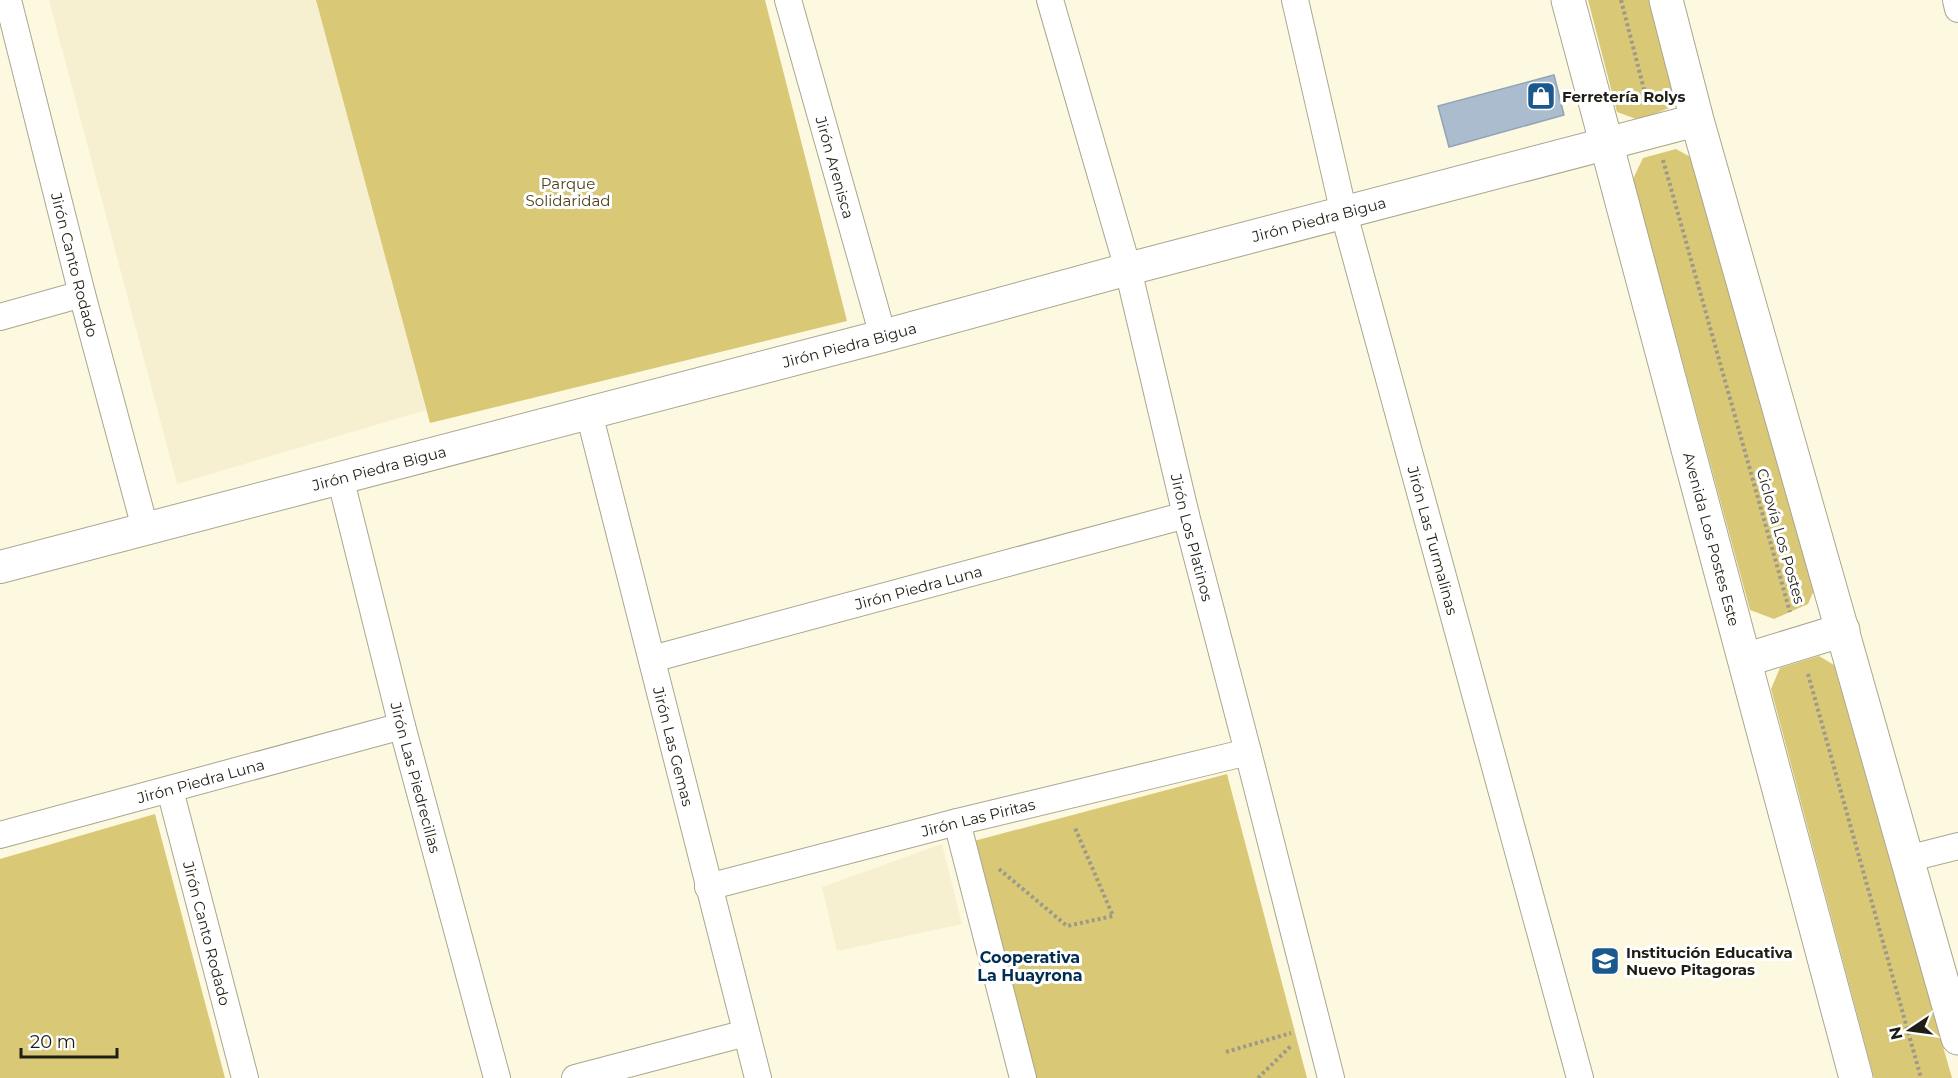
<svg xmlns="http://www.w3.org/2000/svg" width="1958" height="1078" font-family="Montserrat,sans-serif">
  <style>
    .built { fill: #f6f0d0 }
    .green { fill: #d9c876 }
    .building { fill: #abbcce; stroke: #93a4b6; stroke-width: 1.5 }
    .lines { fill: none; stroke-linecap: round; stroke-linejoin: round }
    .minor-casing { stroke: #aaa68f; stroke-width: 28 }
    .tertiary-casing { stroke: #aaa68f; stroke-width: 34 }
    .secondary-casing { stroke: #aaa68f; stroke-width: 35 }
    .path { stroke: #9e9a89; stroke-width: 4; stroke-dasharray: 3 3; stroke-linecap: butt }
    .minor { stroke: #fff; stroke-width: 26 }
    .tertiary { stroke: #fff; stroke-width: 32 }
    .secondary { stroke: #fff; stroke-width: 33 }
    .labels { text-anchor: middle; dominant-baseline: central; stroke-width: 6; stroke-linejoin: round; paint-order: stroke }
    .poi-label { font-size: 15px; font-weight: bold; fill: #1f1e15; stroke: #fff; text-anchor: start }
    .street-label { font-size: 15px; fill: #1f1e15; stroke: #fff }
    .park-label { font-size: 15px; fill: #4b4317; stroke: #fff }
    .neighbourhood-label { font-size: 16px; font-weight: bold; fill: #012d51; stroke: #fff }
  </style>
  <rect width="100%" height="100%" fill="#fdf8e0"/>
  <g class="built">
    <path d="M 49,0 L 316,0 L 426,410 L 177,484 Z"/>
    <path d="M 942,844 L 962,924 L 837,951 L 822,887 Z"/>
  </g>
  <g class="green">
    <path d="M 316,0 L 765,0 L 847,321 L 430,423 Z"/>
    <path d="M 1588,0 L 1650,0 L 1674,87 L 1669,108 L 1639,120 L 1617,112 Z"/>
    <path d="M 1676,149 L 1694,159 L 1815,588 L 1808,604 L 1774,619 L 1750,610 L 1633,179 L 1643,158 Z"/>
    <path d="M 1819,656 L 1834,665 L 1952,1078 L 1874,1078 L 1771,689 L 1780,668 Z"/>
    <path d="M 1227,774 L 1307,1078 L 1035,1078 L 974,841 Z"/>
    <path d="M 155,814 L 225,1078 L 0,1078 L 0,859 Z"/>
  </g>
  <path class="building" d="M 1554,75 L 1564,115 L 1449,147 L 1438,106 Z"/>
  <g class="lines">
    <g class="minor-casing">
      <g id="minor">
        <path id="s1" d="M 8,0 L 82,294 L 145,528"/>
        <path id="s2" d="M 788,0 L 883,336"/>
        <path id="s3" d="M 1050,0 L 1128,269 L 1186,515 L 1248,752 L 1331,1078"/>
        <path id="s4" d="M 1295,0 L 1344,214 L 1580,1078"/>
        <path d="M 1956,0 L 1958,9"/>
        <path d="M 0,317 L 82,294"/>
        <path id="s5" d="M 589,413 L 758,1078"/>
        <path id="s6" d="M 340,477 L 402,726 L 497,1078"/>
        <path id="s7" d="M 652,659 L 1186,515"/>
        <path id="s8" d="M 170,790 L 245,1078"/>
        <path d="M 957,822 L 1023,1078"/>
        <path id="s9" d="M 0,835 L 402,726"/>
        <path d="M 1907,859 L 1958,846"/>
        <path id="s10" d="M 708,887 L 957,822 L 1248,752"/>
        <path d="M 575,1078 L 746,1033"/>
      </g>
    </g>
    <g class="tertiary-casing">
      <g id="tertiary">
        <path id="s11" d="M 0,567 L 883,336 L 1128,269 L 1697,120"/>
      </g>
    </g>
    <g class="secondary-casing">
      <g id="secondary">
        <path id="s12" d="M 1568,0 L 1856,1078"/>
        <path d="M 1666,0 L 1697,120 L 1958,1038"/>
        <path d="M 1745,660 L 1843,630"/>
      </g>
    </g>
    <g class="path">
      <path d="M 1621,0 L 1647,101"/>
      <path d="M 1663,160 L 1790,612"/>
      <path d="M 1808,674 L 1921,1078"/>
      <path d="M 999,869 L 1067,926 L 1113,916 L 1075,828"/>
      <path d="M 1226,1052 L 1291,1033"/>
      <path d="M 1258,1078 L 1292,1045"/>
    </g>
    <use href="#minor" class="minor"/>
    <use href="#tertiary" class="tertiary"/>
    <use href="#secondary" class="secondary"/>
  </g>
  <defs>
    <g id="shop-square" transform="scale(1.5)"><rect x="-9" y="-9" width="18" height="18" rx="4" fill="#1b588e" stroke="#fff"/><path d="M-5-2.5h2.3a2.7 3.5 0 0 1 5.4 0H5L5.5 6h-11ZM-1.5-2.5h3a1.5 2.3 0 0 0-3 0Z" fill="#fff"/></g>
    <g id="school-square" transform="scale(1.5)"><rect x="-9" y="-9" width="18" height="18" rx="4" fill="#1b588e" stroke="#fff"/><path d="M0-5L7-2L0 1L-7-2ZM-4 1L0 2.5L4 1V4Q0 6-4 4Z" fill="#fff"/></g>
  </defs>
  <g fill-rule="evenodd">
    <use href="#shop-square" x="1541" y="96"/>
    <use href="#school-square" x="1605" y="961"/>
  </g>
  <g class="labels">
    <g class="poi-label">
      <text x="1562" y="96">Ferretería Rolys</text>
      <text x="1626" y="952">Institución Educativa<tspan x="1626" dy="17">Nuevo Pitagoras</tspan></text>
    </g>
    <g class="street-label">
      <text stroke="none"><textPath href="#s2" startOffset="174">Jirón Arenisca</textPath></text>
      <text stroke="none"><textPath href="#s11" startOffset="1364">Jirón Piedra Bigua</textPath></text>
      <text stroke="none"><textPath href="#s1" startOffset="273">Jirón Canto Rodado</textPath></text>
      <text stroke="none"><textPath href="#s11" startOffset="878">Jirón Piedra Bigua</textPath></text>
      <text stroke="none"><textPath href="#s11" startOffset="392">Jirón Piedra Bigua</textPath></text>
      <text transform="translate(1781 536) rotate(74)">Ciclovía Los Postes</text>
      <text stroke="none"><textPath href="#s3" startOffset="556">Jirón Los Platinos</textPath></text>
      <text stroke="none"><textPath href="#s12" startOffset="558">Avenida Los Postes Este</textPath></text>
      <text stroke="none"><textPath href="#s4" startOffset="558">Jirón Las Turmalinas</textPath></text>
      <text stroke="none"><textPath href="#s7" startOffset="276">Jirón Piedra Luna</textPath></text>
      <text stroke="none"><textPath href="#s5" startOffset="344">Jirón Las Gemas</textPath></text>
      <text stroke="none"><textPath href="#s6" startOffset="310">Jirón Las Piedrecillas</textPath></text>
      <text stroke="none"><textPath href="#s9" startOffset="208">Jirón Piedra Luna</textPath></text>
      <text stroke="none"><textPath href="#s10" startOffset="279">Jirón Las Piritas</textPath></text>
      <text stroke="none"><textPath href="#s8" startOffset="148">Jirón Canto Rodado</textPath></text>
    </g>
    <g class="park-label">
      <text x="568" y="183">Parque<tspan x="568" dy="17">Solidaridad</tspan></text>
    </g>
    <g class="neighbourhood-label">
      <text x="1030" y="957">Cooperativa<tspan x="1030" dy="18">La Huayrona</tspan></text>
    </g>
  </g>
  <g transform="translate(1910 1030) rotate(257)" stroke="#ffffff" stroke-width="4.5" paint-order="stroke">
  <path d="M0-4.5L10 22L0 15L-10 22Z" fill="#1f1e15"/>
  <text y="-9" font-size="16" font-weight="bold" text-anchor="middle" fill="#1f1e15">N</text>
  </g>
  <path d="M21 1048v9h96v-9" fill="none" stroke="#1f1e15" stroke-width="3"/>
  <text x="30" y="1048" font-size="18" fill="#1f1e15" stroke="#ffffff" stroke-width="4.5" paint-order="stroke">20 m</text>
</svg>
